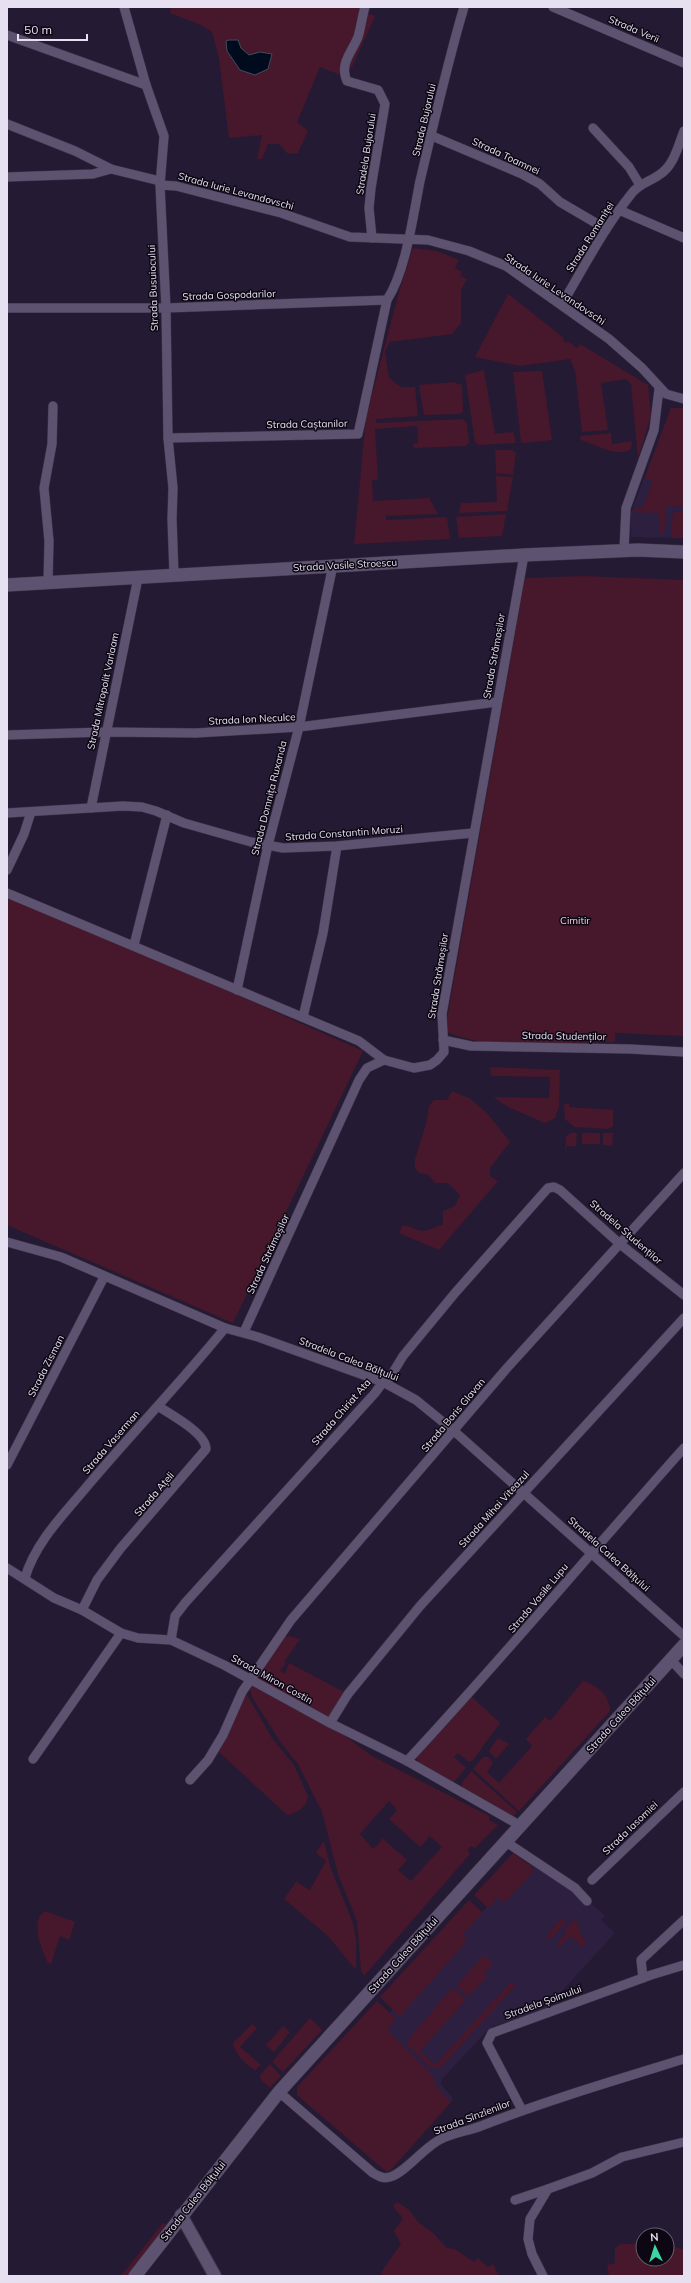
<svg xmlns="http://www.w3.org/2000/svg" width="691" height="2283" font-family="Mulish,sans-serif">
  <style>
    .built { fill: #2d1f3f }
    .green { fill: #47172b; fill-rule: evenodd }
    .water { fill: #000b1d; stroke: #454b5d }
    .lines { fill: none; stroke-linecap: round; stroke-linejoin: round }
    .minor-casing { stroke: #3e3449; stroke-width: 10 }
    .tertiary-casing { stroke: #3e3449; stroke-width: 14 }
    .secondary-casing { stroke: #3e3449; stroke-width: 14 }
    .minor { stroke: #5d526f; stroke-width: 9 }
    .tertiary { stroke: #5d526f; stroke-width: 12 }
    .secondary { stroke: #5d526f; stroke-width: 13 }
    .labels { text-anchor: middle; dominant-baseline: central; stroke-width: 3; stroke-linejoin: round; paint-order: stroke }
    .street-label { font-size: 10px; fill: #e6e0f1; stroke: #0c0712 }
    .park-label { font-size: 10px; fill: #f5d0dc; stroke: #0c0712 }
  </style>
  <rect width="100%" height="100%" fill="#251a33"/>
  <g class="built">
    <path d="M 671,408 L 684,408 L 684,538 L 631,537 L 631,512 Z"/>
    <path d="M 527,1863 L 556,1878 L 584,1903 L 588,1901 L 605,1916 L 601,1920 L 615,1933 L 544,2011 L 493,2026 L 487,2031 L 441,2080 L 441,2084 L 453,2098 L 451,2102 L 388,2173 L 309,2101 Z"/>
  </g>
  <g class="green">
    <path d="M 171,7 L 370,7 L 367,13 L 375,16 L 352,67 L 338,74 L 320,67 L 297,122 L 308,131 L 298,153 L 288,154 L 279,144 L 268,144 L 262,159 L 257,159 L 262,135 L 229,138 L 219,58 L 212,32 L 201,25 L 170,13 Z"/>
    <path d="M 413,248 L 437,251 L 459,260 L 455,268 L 462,272 L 460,276 L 467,279 L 461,290 L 461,323 L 452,334 L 390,342 L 385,351 L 389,378 L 401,387 L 415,387 L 418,416 L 376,419 L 376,423 L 463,419 L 467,423 L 469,443 L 465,446 L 414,448 L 413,444 L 418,443 L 417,426 L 375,429 L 378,480 L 372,480 L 373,501 L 429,498 L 438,514 L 386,516 L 386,520 L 447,517 L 450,539 L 354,544 L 366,418 L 399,292 Z"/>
    <path d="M 508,294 L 564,338 L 563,341 L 567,343 L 568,341 L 577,348 L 580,344 L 648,385 L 651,416 L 638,458 L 631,384 L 626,379 L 601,383 L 608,430 L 582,432 L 575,371 L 570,359 L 520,366 L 475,357 Z"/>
    <path d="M 484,370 L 495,434 L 513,432 L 516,443 L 479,445 L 475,442 L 465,375 Z"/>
    <path d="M 542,371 L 552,440 L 524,443 L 521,442 L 513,372 Z"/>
    <path d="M 453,382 L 462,385 L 463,411 L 460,414 L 424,415 L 419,385 Z"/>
    <path d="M 671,408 L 684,408 L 684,507 L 666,506 L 664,533 L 659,533 L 659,513 L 631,512 L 633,510 L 643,507 L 653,481 L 645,478 Z"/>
    <path d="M 611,433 L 612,444 L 632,441 L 631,449 C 617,459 595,443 580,440 L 581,436 Z"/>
    <path d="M 495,450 L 512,450 L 516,453 L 513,475 L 496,473 Z"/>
    <path d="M 496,476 L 513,477 L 507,511 L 459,513 L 461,503 L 497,502 Z"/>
    <path d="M 673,511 L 684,512 L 684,538 L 671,538 Z"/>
    <path d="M 506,514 L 502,536 L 459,538 L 456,517 Z"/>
    <path d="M 583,576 L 684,580 L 684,1036 L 615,1033 L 615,1042 C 560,1041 501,1053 449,1033 L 446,1025 L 525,578 Z"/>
    <path d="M 7,895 L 80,925 L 363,1051 L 233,1323 L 7,1225 Z"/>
    <path d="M 490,1067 L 560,1070 L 559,1107 L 555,1118 L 545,1123 L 508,1107 L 493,1097 L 549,1098 L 550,1077 L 491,1076 Z"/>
    <path d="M 452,1091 L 469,1098 L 487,1113 L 510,1142 L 490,1168 L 490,1176 L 498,1181 L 439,1250 L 399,1233 L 402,1226 C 409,1225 411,1228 418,1230 C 427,1233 435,1227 443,1224 L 443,1211 L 455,1206 L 460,1195 L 448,1183 L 435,1183 L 429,1175 L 419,1173 L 415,1168 L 415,1159 L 426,1124 L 429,1106 L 434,1100 L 447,1100 Z"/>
    <path d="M 564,1104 L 569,1104 L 569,1107 L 613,1110 L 613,1126 L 608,1129 L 574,1127 L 565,1119 Z"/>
    <path d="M 570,1133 L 577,1133 L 576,1146 L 567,1146 L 565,1153 L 566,1137 Z"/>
    <rect x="582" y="1133" width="18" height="11"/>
    <path d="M 603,1133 L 613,1133 L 612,1146 L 603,1145 Z"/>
    <path d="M 289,1636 L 300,1639 L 284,1662 L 286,1663 L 280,1671 L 285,1673 L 289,1663 L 344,1692 L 329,1717 L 256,1680 L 256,1674 L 282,1638 Z"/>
    <path d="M 583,1681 C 597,1685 610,1695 610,1711 L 519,1811 L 473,1769 L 483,1757 L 488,1757 L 493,1763 L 487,1772 L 499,1783 L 532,1746 L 526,1739 L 545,1717 L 550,1721 Z"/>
    <path d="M 252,1685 L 345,1736 L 372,1756 L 489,1816 L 489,1820 L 498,1825 L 475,1848 L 470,1846 L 468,1850 L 470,1854 L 364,1976 L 361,1971 L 357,1921 L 338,1874 L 322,1812 L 298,1764 L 281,1743 L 252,1697 L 250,1690 ZM 389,1801 L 397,1810 L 389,1819 L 420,1847 L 430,1836 L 442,1847 L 411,1881 L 398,1870 L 407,1860 L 381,1837 L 382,1840 L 373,1849 L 360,1834 Z"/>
    <path d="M 245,1691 L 272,1738 L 294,1765 L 308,1796 C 307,1807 299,1811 289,1815 L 286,1814 L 219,1752 L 220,1746 Z"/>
    <path d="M 471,1696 L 500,1723 L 473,1760 L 469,1762 L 458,1753 L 454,1757 L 466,1768 L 453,1783 L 419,1763 L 416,1757 Z"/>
    <path d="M 498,1738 L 509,1744 L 496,1759 L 489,1751 Z"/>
    <path d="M 471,1771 L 517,1812 L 512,1817 L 462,1788 L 462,1783 Z"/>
    <path d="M 324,1841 L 331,1869 L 353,1923 L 356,1939 L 356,1970 L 328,1936 L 284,1899 L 296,1882 L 310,1890 L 326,1861 L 316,1853 Z"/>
    <path d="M 513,1853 L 531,1866 L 533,1872 L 504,1903 L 498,1897 L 488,1908 L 474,1895 Z"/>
    <path d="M 469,1900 L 483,1913 L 463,1934 L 467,1941 L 401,2015 L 398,2015 L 380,1997 Z"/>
    <path d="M 45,1911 L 75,1922 L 69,1940 L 60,1936 L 51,1964 L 48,1963 C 42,1950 29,1921 45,1911 Z"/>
    <path d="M 561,1918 L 566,1922 L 550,1940 L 546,1936 Z"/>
    <path d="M 574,1920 L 580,1925 L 578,1927 L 586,1944 L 583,1948 L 570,1936 L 560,1947 L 556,1944 L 566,1933 L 564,1931 Z"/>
    <path d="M 484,1955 L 493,1963 L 484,1974 L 487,1977 L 468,1997 L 457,1985 Z"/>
    <path d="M 510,1983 L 516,1985 L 440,2068 L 431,2068 L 408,2046 L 408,2040 L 450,1990 L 455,1989 L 466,2000 L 420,2051 L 435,2065 Z"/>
    <path d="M 377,2001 L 396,2019 L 389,2027 L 390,2033 L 432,2075 L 436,2086 L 451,2102 L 388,2173 L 297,2095 L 297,2087 Z"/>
    <path d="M 310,2018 L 322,2030 L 283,2072 L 272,2062 Z"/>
    <path d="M 252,2024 L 257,2028 L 240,2047 L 261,2065 L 255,2070 C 247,2066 234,2053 233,2043 Z"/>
    <path d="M 283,2026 L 290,2032 L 274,2052 L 266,2045 Z"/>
    <path d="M 270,2064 L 281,2076 L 270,2088 L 261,2080 L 260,2075 Z"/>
    <path d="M 397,2202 L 409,2210 L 419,2223 L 432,2232 L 447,2248 L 455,2249 L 474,2262 L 478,2258 L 488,2267 L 493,2264 L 499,2276 L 382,2276 L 382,2271 L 401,2244 L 394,2231 L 403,2219 L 393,2206 Z"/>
    <path d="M 163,2223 L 166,2225 L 129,2276 L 121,2276 Z"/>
    <path d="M 621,2244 L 643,2244 L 643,2259 L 667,2259 L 667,2244 L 684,2250 L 684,2276 L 609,2276 L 607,2265 L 615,2263 L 615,2248 Z"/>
  </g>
  <path class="water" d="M 229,40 L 238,40 L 241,48 L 249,55 L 260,52 L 272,54 L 268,69 L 255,75 L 240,70 L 227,51 L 226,41 Z"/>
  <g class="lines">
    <g class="minor-casing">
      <g id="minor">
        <path d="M 124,7 L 146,85 L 164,136 L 160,185 L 166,308 L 168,438 L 173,488 L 172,519 L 174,575"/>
        <path d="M 365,7 C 362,17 361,27 358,37 C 352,52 339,64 347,81 L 378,90 L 385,104 L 371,188 L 369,208 L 372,238"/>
        <path d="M 553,7 L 684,63"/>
        <path d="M 7,35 L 146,85"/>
        <path d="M 7,124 L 75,151 L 111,169 L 160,181"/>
        <path d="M 593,128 L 629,167 L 640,185"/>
        <path d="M 432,136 L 522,174 L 540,184 L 560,202 L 606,229"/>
        <path d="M 7,177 L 93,174 L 111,169"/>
        <path d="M 160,185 L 176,186 L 281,213 L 350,237 L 428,240 L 469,251 L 506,266 L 609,339 L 642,368 L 666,394 L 684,399"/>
        <path d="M 619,210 L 684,238"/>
        <path d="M 562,304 C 584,267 604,228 632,193 C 639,184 649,182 659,175 C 674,166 678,146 684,131"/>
        <path d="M 7,308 L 166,308 L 387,300 C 406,271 413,216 420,181 C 434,123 447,64 464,7"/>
        <path d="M 168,438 L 358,434 L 387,300"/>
        <path d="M 624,550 L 626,508 L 654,430 L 659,389"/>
        <path d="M 48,583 L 49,541 L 44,488 L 52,444 L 53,406"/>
        <path d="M 7,735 L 105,732 L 196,733 L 299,727 L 497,702"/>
        <path d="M 91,808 L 138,578"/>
        <path d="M 7,813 L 123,806 L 142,807 L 156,811 L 184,823 L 251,842 L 283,848 L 337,846 L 473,833"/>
        <path d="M 7,870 L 24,834 L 31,812"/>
        <path d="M 7,893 L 359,1041 L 384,1060"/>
        <path d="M 134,945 L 167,815"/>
        <path d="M 237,990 L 268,845 L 299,727 L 333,565"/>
        <path d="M 303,1017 L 323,933 L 337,846"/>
        <path d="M 443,1040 L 471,1046 L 630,1049 L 684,1052"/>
        <path d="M 7,1242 L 61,1257 L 225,1328 L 258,1337 L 383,1382 L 416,1400 L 454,1431 L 684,1636"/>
        <path d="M 244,1332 L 359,1080 L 367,1068 L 384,1060 L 414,1068 L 430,1065 L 437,1060 L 444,1052 L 442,1014 L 524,555"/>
        <path d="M 7,1465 L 104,1277"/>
        <path d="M 7,1568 L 54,1598 L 82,1610 L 121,1633 L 138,1638 L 171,1640 L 224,1665 L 330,1723 L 407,1761 L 521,1826"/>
        <path d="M 25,1578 C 35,1542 66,1512 89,1484 C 134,1431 182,1381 225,1328"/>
        <path d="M 82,1610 L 97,1580 L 120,1549 L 206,1449 C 206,1433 171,1415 158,1406"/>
        <path d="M 171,1640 L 175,1616 L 185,1603 L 375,1393 L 383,1382 L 389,1379 L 403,1356 L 455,1293 L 548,1188 L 554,1187 L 560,1190 L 620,1244 L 684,1295"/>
        <path d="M 671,1660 L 684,1674"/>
        <path d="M 330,1723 L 348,1694 L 420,1606 L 684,1318"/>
        <path d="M 33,1759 L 121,1633"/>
        <path d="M 407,1761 C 502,1659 591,1552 684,1448"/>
        <path d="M 190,1780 L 208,1760 L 223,1735 L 242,1692 L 291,1620 L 507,1368 L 684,1173"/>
        <path d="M 506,1842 L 575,1888 L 587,1901"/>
        <path d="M 592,1880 L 684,1792"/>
        <path d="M 643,1978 L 641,1960 L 684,1920"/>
        <path d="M 279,2092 L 373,2173 C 378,2176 383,2179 390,2177 C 405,2173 424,2147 441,2139 C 453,2133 468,2131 481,2126 C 548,2100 616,2080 684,2059"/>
        <path d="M 522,2110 L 487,2043 L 492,2033 L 651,1975 L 684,1965"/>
        <path d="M 515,2200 L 548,2189"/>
        <path d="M 543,2276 L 532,2254 L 528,2239 L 530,2219 L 548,2189 L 592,2173 L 622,2157 L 684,2142"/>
      </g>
    </g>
    <g class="tertiary-casing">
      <path id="tertiary" d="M 181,2215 L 215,2276"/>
    </g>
    <g class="secondary-casing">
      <g id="secondary">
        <path d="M 7,585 L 524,555 L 638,550 L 684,552"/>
        <path d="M 135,2276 L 279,2092 L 684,1645"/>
      </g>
    </g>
    <use href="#minor" class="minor"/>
    <use href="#tertiary" class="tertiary"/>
    <use href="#secondary" class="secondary"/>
  </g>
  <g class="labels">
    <g class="street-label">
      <text transform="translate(634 29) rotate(23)">Strada Verii</text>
      <text transform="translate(424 120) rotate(-77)">Strada Bujorului</text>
      <text transform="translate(366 154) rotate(-81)">Stradela Bujorului</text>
      <text transform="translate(506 156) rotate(25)">Strada Toamnei</text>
      <text transform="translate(236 191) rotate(15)">Strada Iurie Levandovschi</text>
      <text transform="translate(590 237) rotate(-58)">Strada Romaniței</text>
      <text transform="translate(153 288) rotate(-92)">Strada Busuiocului</text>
      <text transform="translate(555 289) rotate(34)">Strada Iurie Levandovschi</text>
      <text transform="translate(229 295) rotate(-2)">Strada Gospodarilor</text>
      <text transform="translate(307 424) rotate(-1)">Strada Caștanilor</text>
      <text transform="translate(345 565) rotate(-3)">Strada Vasile Stroescu</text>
      <text transform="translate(494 656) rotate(-80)">Strada Strămoșilor</text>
      <text transform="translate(103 691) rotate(-78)">Strada Mitropolit Varlaam</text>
      <text transform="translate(252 719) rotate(-3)">Strada Ion Neculce</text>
      <text transform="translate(269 798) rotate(-76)">Strada Domnița Ruxanda</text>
      <text transform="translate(344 833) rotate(-4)">Strada Constantin Moruzi</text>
      <text transform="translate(438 976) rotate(-81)">Strada Strămoșilor</text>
      <text transform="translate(564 1036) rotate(1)">Strada Studenților</text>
      <text transform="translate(626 1232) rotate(41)">Stradela Studenților</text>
      <text transform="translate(268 1254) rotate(-65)">Strada Strămoșilor</text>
      <text transform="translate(349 1359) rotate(21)">Stradela Calea Bălțului</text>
      <text transform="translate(46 1366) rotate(-63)">Strada Zisman</text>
      <text transform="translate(341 1412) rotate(-49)">Strada Chiriat Ata</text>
      <text transform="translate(453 1415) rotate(-50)">Strada Boris Glavan</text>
      <text transform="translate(111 1442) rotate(-49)">Strada Vaserman</text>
      <text transform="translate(154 1494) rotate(-49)">Strada Ațeli</text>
      <text transform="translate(494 1509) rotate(-48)">Strada Mihai Viteazul</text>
      <text transform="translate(609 1554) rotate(42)">Stradela Calea Bălțului</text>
      <text transform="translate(538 1598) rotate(-50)">Strada Vasile Lupu</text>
      <text transform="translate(272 1679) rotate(29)">Strada Miron Costin</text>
      <text transform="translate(621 1715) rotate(-48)">Strada Calea Bălțului</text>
      <text transform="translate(630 1828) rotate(-44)">Strada Iasomiei</text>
      <text transform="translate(403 1955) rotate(-48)">Strada Calea Bălțului</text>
      <text transform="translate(543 2002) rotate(-20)">Stradela Șoimului</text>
      <text transform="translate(472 2117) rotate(-21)">Strada Sînzîenilor</text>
      <text transform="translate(193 2201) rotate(-52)">Strada Calea Bălțului</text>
    </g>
    <g class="park-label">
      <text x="575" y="920">Cimitir</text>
    </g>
  </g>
  <rect width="691" height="2283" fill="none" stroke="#e6e0f1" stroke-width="16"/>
  <g transform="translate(655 2247) rotate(356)"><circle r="19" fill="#0c0712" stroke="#635e6b"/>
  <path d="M0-3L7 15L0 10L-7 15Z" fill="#3dd4a3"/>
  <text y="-6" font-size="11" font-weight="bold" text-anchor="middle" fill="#e6e0f1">N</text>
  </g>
  <path d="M18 34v6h69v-6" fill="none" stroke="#e6e0f1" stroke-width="2"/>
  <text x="24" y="34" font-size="12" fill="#e6e0f1" stroke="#0c0712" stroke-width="3" paint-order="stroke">50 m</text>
</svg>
